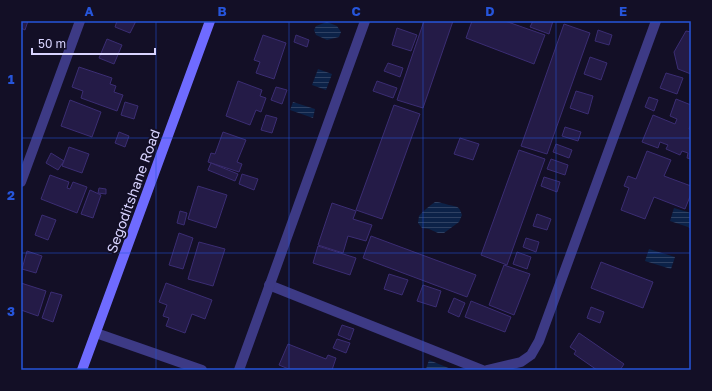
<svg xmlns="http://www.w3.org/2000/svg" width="712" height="391" font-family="'Golos Text',sans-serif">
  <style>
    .water { fill: url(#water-rules) }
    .building { fill: #241b47; stroke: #3b2d73 }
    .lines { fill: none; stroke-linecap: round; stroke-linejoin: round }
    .street { stroke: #3d3a85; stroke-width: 10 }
    .secondary { stroke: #6f6bff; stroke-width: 10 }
    .grid { fill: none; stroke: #2655da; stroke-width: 1; stroke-opacity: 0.55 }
    .labels { text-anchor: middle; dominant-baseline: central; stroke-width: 4; stroke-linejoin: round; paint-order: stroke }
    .street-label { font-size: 14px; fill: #d9d4ff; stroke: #130f26 }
    .neatline { fill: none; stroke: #2655da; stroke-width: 1.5 }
    .grid-label { font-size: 13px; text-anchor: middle; font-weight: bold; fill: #2655da }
  </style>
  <defs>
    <pattern id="water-rules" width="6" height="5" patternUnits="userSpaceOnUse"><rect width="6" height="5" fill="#0c2248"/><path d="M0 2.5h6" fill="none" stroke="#2f4163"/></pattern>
  </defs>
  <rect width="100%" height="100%" fill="#130f26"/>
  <g class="water">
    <path d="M 327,22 L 337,26 L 341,32 L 339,37 L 327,40 L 316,35 L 314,30 L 316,26 Z"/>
    <path d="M 318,69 L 332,74 L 326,90 L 312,85 Z"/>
    <path d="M 293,102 L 315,109 L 313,118 L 290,110 Z"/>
    <path d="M 435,202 C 441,202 444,204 449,205 C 457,207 459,205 462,215 L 459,222 L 444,233 L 438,233 L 429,229 L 422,228 L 418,223 L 419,216 C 423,211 429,206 435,202 Z"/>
    <path d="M 674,208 L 691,213 L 691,228 L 670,221 Z"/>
    <path d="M 649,249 L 675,257 L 671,269 L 645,261 Z"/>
    <path d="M 429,360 L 451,369 L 450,370 L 430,370 L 426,369 Z"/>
  </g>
  <g class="building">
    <path d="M 21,21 L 28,21 L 25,30 L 21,28 Z"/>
    <path d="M 117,21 L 136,21 L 130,33 L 115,27 Z"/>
    <path d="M 424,21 L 453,21 L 423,108 L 397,100 Z"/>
    <path d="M 472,21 L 505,21 L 545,35 L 534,64 L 466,38 Z"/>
    <path d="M 533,21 L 553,21 L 549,34 L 530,27 Z"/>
    <path d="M 564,24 L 590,33 L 547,154 L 521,146 Z"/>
    <path d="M 397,28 L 417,35 L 411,51 L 392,45 Z"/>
    <path d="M 598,30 L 612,35 L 609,45 L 595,41 Z"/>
    <path d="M 686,31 L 691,32 L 691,74 L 678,69 L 674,52 Z"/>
    <path d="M 263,35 L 286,43 L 274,79 L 256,73 L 260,62 L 254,60 Z"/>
    <path d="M 296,35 L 309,40 L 307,47 L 294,42 Z"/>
    <path d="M 107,39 L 122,45 L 114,64 L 99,58 Z"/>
    <path d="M 590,57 L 607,63 L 601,80 L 584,74 Z"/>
    <path d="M 388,63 L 403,68 L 400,77 L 384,71 Z"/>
    <path d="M 79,67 L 112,78 L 110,84 L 116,86 L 114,92 L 123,95 L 117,111 L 81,98 L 83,91 L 72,87 Z"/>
    <path d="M 666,73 L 683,78 L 677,94 L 660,88 Z"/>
    <path d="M 238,81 L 262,90 L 260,96 L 266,98 L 261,112 L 256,110 L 250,125 L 226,116 Z"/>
    <path d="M 377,81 L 397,88 L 393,98 L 373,91 Z"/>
    <path d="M 276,87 L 287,90 L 282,104 L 271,100 Z"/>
    <path d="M 576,91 L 593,96 L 588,114 L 570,108 Z"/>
    <path d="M 649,97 L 658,100 L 654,111 L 645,107 Z"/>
    <path d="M 676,99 L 691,105 L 691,124 L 689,129 L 691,130 L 691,159 L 687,158 L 688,153 L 682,151 L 680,155 L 666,149 L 668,145 L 660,142 L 658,148 L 642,142 L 653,115 L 675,124 L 677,119 L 670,116 Z"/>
    <path d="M 70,100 L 101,112 L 92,137 L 61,126 Z"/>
    <path d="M 125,102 L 138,106 L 134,119 L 121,115 Z"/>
    <path d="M 394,105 L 420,114 L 382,219 L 356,210 Z"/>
    <path d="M 266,115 L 277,118 L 272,133 L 261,130 Z"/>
    <path d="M 565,127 L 581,132 L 578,141 L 562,136 Z"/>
    <path d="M 119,132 L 129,136 L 125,147 L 115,143 Z"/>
    <path d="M 223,132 L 246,140 L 237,162 L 242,164 L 239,172 L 208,162 L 211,153 L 215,154 Z"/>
    <path d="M 460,138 L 479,144 L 473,160 L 454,154 Z"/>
    <path d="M 556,144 L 572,150 L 569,158 L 553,152 Z"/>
    <path d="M 69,147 L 89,154 L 82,173 L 62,166 Z"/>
    <path d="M 519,150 L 545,159 L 507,265 L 481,255 Z"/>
    <path d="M 647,151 L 671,160 L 664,176 L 691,186 L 691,194 L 685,209 L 654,197 L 645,219 L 621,210 L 629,188 L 624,186 L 628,176 L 636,179 Z"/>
    <path d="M 51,153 L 64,161 L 58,170 L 46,163 Z"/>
    <path d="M 551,159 L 568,165 L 565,175 L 547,169 Z"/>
    <path d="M 211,163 L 238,174 L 235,181 L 208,170 Z"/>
    <path d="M 242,174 L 258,179 L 254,190 L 239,184 Z"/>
    <path d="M 50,175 L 69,182 L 67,188 L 70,189 L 73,182 L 87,187 L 77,213 L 41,199 Z"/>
    <path d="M 544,177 L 560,182 L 557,192 L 541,186 Z"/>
    <path d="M 198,186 L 227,195 L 216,228 L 188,219 Z"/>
    <path d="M 99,188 L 106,189 L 106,194 L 98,193 Z"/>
    <path d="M 90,190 L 101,195 L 93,218 L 81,214 Z"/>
    <path d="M 332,203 L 356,211 L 353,219 L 372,225 L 366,241 L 348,236 L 343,253 L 318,245 Z"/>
    <path d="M 180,211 L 187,213 L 184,225 L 177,223 Z"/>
    <path d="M 537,214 L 551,219 L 547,230 L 533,226 Z"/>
    <path d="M 42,215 L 56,220 L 48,240 L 35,235 Z"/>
    <path d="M 179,233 L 193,238 L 183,269 L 169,265 Z"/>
    <path d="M 371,236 L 476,275 L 467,297 L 363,258 Z"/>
    <path d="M 526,238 L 539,242 L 536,252 L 523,247 Z"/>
    <path d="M 199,242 L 225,249 L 213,286 L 188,279 Z"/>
    <path d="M 318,246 L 356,258 L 350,275 L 313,263 Z"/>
    <path d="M 27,251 L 42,256 L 36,273 L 22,269 Z"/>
    <path d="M 517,252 L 531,257 L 527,269 L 513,264 Z"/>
    <path d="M 601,262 L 653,282 L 643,308 L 591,288 Z"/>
    <path d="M 504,265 L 530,274 L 514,315 L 489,305 Z"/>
    <path d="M 389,274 L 408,280 L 402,295 L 384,289 Z"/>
    <path d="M 21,283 L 46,291 L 38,316 L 21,310 Z"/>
    <path d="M 166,283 L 212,300 L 205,319 L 192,314 L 185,333 L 166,326 L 169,318 L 163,316 L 167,305 L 159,302 Z"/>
    <path d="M 423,285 L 441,291 L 436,307 L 417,301 Z"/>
    <path d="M 51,292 L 62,295 L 53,322 L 42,318 Z"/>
    <path d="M 454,298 L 465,303 L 459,317 L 448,312 Z"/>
    <path d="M 471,301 L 511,317 L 505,332 L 465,317 Z"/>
    <path d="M 591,307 L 604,312 L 600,323 L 587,318 Z"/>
    <path d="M 342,325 L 354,329 L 350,340 L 338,335 Z"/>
    <path d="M 579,333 L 624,364 L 620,370 L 597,370 L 574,354 L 576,351 L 570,347 Z"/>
    <path d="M 337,339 L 350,343 L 346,353 L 333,348 Z"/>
    <path d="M 288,344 L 326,359 L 328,355 L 336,358 L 332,370 L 291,370 L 279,365 Z"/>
  </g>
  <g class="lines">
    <g class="street">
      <path d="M 21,182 L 80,21"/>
      <path d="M 269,285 L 482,370"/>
      <path d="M 96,333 L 202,370"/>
      <path d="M 239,370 L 365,21"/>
      <path d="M 487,370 L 521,362 L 531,355 L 539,341 L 656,21"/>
    </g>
    <path class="secondary" d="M 82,370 L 210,21"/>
  </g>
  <path class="grid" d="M 156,21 L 156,370M 289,21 L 289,370M 423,21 L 423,370M 556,21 L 556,370M 21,138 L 691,138M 21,253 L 691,253"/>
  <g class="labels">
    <g class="street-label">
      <text transform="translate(133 191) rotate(-70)">Segoditshane Road</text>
    </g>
  </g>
  <rect width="712" height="391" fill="none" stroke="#130f26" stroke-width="44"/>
  <path d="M32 48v6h123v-6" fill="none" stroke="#d9d4ff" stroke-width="2"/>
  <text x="38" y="48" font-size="12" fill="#d9d4ff" stroke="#130f26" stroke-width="3" paint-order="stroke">50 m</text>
  <rect x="22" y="22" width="668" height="347" class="neatline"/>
  <g class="grid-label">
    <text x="89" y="16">A</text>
    <text x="222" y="16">B</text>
    <text x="356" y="16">C</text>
    <text x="490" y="16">D</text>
    <text x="623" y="16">E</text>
    <text x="11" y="84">1</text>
    <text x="11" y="200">2</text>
    <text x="11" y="316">3</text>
  </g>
</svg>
